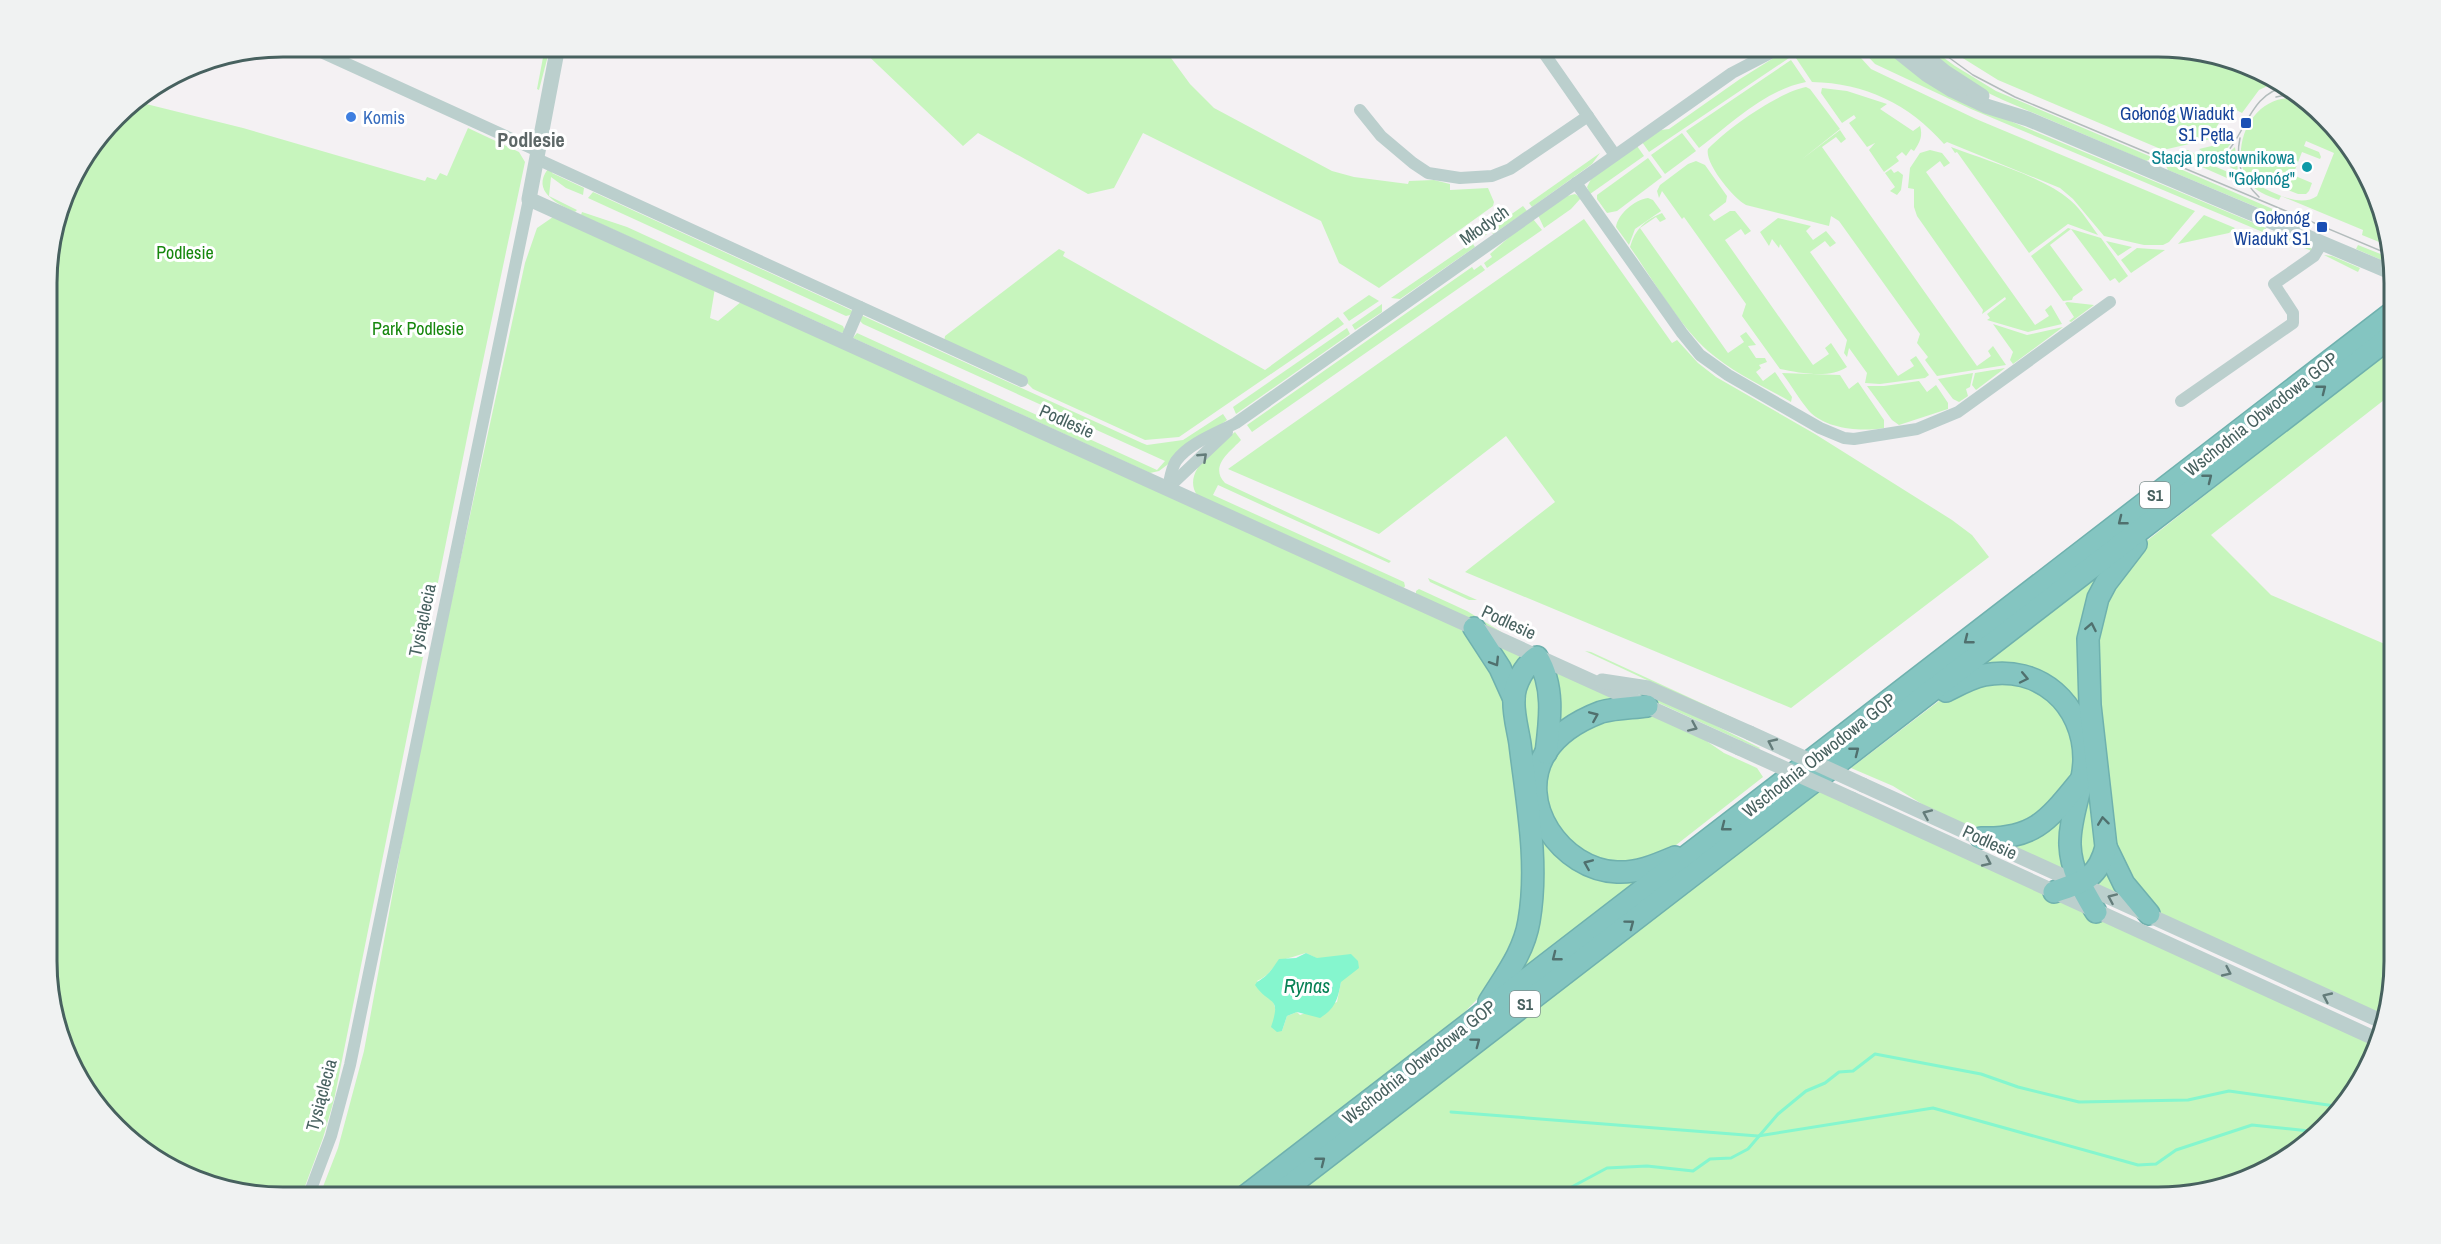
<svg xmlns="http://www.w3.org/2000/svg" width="2441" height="1244" font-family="'Archivo Narrow',sans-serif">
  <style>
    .green { fill: #c7f5bd; fill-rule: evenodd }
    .water { fill: #85f6ce }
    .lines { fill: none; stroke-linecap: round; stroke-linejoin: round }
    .stream { stroke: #85f6ce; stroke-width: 3 }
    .motorway-casing { stroke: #6fb1ae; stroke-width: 24 }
    .minor { stroke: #bbcfcd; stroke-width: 12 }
    .tertiary { stroke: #bbcfcd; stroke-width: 15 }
    .motorway { stroke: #84c5c1; stroke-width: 21 }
    .tram { stroke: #b3bcbc; stroke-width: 1.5 }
    .tertiary-bridge { stroke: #bbcfcd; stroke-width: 15 }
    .oneway { stroke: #50706e }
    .oneway2 { stroke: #647c7a }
    .shop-dot { fill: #3f7fe0; stroke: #fff; stroke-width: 2 }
    .transit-dot { fill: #1a4fb4; stroke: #fff; stroke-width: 2 }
    .culture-dot { fill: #0f9aa8; stroke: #fff; stroke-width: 2 }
    .labels { text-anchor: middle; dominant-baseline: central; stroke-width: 6; stroke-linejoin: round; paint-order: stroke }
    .shield { fill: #fff; stroke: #7e908f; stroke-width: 1.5 }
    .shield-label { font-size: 16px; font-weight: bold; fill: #47615f }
    .transit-label { font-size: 18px; fill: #164399; stroke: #fff; text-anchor: end }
    .shop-label { font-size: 18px; fill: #366cbe; stroke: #fff; text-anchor: start }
    .culture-label { font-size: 18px; fill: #0d838f; stroke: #fff; text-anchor: end }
    .street-label { font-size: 18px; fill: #47615f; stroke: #fff }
    .park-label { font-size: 18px; fill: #16870d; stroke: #fff }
    .neighbourhood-label { font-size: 20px; font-weight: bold; fill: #5d6767; stroke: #fff }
    .water-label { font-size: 20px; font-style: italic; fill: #068054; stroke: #fff }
    .rim { fill: none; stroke: #47615f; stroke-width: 3 }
  </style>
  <rect width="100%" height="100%" fill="#f4f1f3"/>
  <g class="green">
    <path d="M 545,47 L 550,48 L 539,90 L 537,89 Z"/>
    <path d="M 859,47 L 1163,47 L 1190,84 L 1214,108 L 1332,171 L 1354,177 L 1408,184 L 1409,181 L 1434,180 L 1450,184 L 1450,190 L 1488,188 L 1494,202 L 1493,206 L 1379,288 L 1339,263 L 1321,221 L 1143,133 L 1114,188 L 1088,194 L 978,133 L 963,146 Z"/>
    <path d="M 1815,47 L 1851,47 L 1871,69 L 1976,119 L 2195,211 L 2169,242 L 2163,245 L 2144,245 L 2104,236 L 2073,199 L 2060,188 L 1947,142 L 1944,144 C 1909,104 1865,83 1812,82 L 1796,58 Z"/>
    <path d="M 1859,47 L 1881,47 L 1890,54 L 1986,111 L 2266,228 L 2265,233 L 1971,109 L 1875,64 Z"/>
    <path d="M 1921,47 L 1929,47 L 1955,66 L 1996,91 L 2154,158 L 2146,161 L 2003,100 L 1984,91 Z"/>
    <path d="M 1945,47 L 2158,47 L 2262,71 L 2278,81 L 2259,90 L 2242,113 L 2229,106 L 2216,128 L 2226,134 L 2224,136 L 2163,150 L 1998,80 Z"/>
    <path d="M 1785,51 L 1789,58 L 1649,152 L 1642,142 L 1661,130 L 1669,129 L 1740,79 Z"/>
    <path d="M 1791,60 L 1806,82 C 1765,90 1732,123 1699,148 L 1686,131 Z"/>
    <path d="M 1806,87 L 1810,89 L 1840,129 L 1801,160 L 1840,130 L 1846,139 L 1841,143 L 1836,137 L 1822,147 L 1977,366 L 1991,356 L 1988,351 L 1993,346 L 2006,365 L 1937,376 L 1925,360 L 1928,357 L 1917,343 L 1920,334 L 1839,221 L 1831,216 L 1829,226 L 1746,205 C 1734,199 1704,163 1708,149 C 1728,128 1777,93 1806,87 Z"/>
    <path d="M 1822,88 L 1847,91 L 1887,104 L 1880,109 L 1913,131 L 1920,126 C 1923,136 1920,142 1914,151 L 1911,149 L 1906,156 L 1902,152 L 1896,157 L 1899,161 L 1884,172 L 1869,150 L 1875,143 L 1867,147 L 1849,123 L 1856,118 L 1854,115 L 1842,123 L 1821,93 Z"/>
    <path d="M 2295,98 L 2314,105 L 2354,151 L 2389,244 L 2384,244 L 2362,235 L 2363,230 L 2281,196 L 2279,200 C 2266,195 2256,192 2248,181 C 2267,188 2298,210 2317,196 L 2334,153 L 2306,141 L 2304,146 L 2319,152 L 2321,157 L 2320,159 L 2302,152 L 2293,175 L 2312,183 L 2309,191 L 2306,194 L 2298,194 L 2244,173 C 2232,138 2256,95 2295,98 Z"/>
    <path d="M 134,101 L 243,128 L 425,181 L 427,177 L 436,180 L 440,173 L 447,176 L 468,128 L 519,152 L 525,162 L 472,413 L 334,1100 L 323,1138 L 301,1197 L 283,1197 L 179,1173 L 95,1105 L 64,1051 L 49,992 L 47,267 L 71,178 L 127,105 Z"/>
    <path d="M 1682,133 L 1696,151 L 1665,174 L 1651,155 Z"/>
    <path d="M 2233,141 L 2225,151 L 2214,159 L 2199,149 Z"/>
    <path d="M 1637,146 L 1644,156 L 1590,194 L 1587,187 L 1591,179 Z"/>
    <path d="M 1951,147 C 1983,159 2039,176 2065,196 C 2079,206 2088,221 2098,235 L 2068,224 L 2029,253 L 1957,152 L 1955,153 Z"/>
    <path d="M 2235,147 L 2238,171 L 2219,162 Z"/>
    <path d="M 1930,150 L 1942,153 L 1950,163 L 1944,167 L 1940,161 L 1926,172 L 2035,325 L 2049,316 L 2045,310 L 2051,305 L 2062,324 L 2028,332 L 1987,320 L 1990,318 L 1987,314 L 2006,299 L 2005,297 L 1982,314 L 1983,310 L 1917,216 L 1914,207 L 1914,189 L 1908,188 L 1910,168 L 1920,153 Z"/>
    <path d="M 2188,150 L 2206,161 L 2193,162 L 2171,155 Z"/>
    <path d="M 1600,153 L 1592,164 L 1532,207 L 1529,203 Z"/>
    <path d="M 1648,158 L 1662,177 L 1617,211 L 1607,213 L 1597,199 L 1597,195 Z"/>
    <path d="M 1696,161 L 1705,165 L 1727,196 L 1726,202 L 1709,215 L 1714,221 L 1730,211 L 1735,211 L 1751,231 L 1745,235 L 1741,229 L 1725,240 L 1813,365 L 1829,354 L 1825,348 L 1831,343 L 1847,367 C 1830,379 1800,373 1780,369 L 1742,316 L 1746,304 L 1684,217 L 1682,219 L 1662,191 L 1659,198 L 1657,191 L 1660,185 L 1688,164 Z"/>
    <path d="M 2164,162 L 2275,210 L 2273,214 L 2168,170 Z"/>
    <path d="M 2212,165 L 2241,178 L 2245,186 L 2202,167 Z"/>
    <path d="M 548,169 L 553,169 L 552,173 L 584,188 L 583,195 L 566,188 L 551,177 L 549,196 L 577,210 L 575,212 C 557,204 531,191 548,169 Z"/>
    <path d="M 1891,169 L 1894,173 L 1898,171 L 1903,175 L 1901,190 L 1897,195 L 1890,191 L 1895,187 L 1885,173 Z"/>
    <path d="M 593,192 L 853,311 L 850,315 L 846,316 L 588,198 Z"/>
    <path d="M 1575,194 L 1581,198 L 1571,209 L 1544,228 L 1538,215 L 1567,196 Z"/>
    <path d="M 1648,198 L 1653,200 L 1661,211 L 1635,229 L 1629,245 L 1616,227 C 1618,214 1634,200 1648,198 Z"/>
    <path d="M 1523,206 L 1527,211 L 1493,234 L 1491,231 L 1483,237 L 1482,235 Z"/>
    <path d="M 582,212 L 627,227 L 843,326 L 845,331 L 842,333 L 581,215 Z"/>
    <path d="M 1662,213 L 1666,219 L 1660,222 L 1656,217 L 1640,228 L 1728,353 L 1744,342 L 1740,336 L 1746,332 L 1756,345 L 1748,346 L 1756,358 L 1765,358 L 1767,362 L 1759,365 L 1761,368 L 1756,372 L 1763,381 L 1775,372 L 1792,397 L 1791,402 C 1763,386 1732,372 1708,351 C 1679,325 1653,280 1630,247 C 1635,229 1645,220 1662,213 Z"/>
    <path d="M 2204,215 L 2235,228 L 2229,233 L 2178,244 Z"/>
    <path d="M 553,217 L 715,288 L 710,318 L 718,321 L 742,301 L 1443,620 L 1465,632 L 1485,653 L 1510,704 L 1528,912 L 1497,979 L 1452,1025 L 1227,1197 L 319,1197 L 338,1148 L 364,1051 L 417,759 L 525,263 L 537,228 ZM 1306,953 L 1316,958 L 1323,958 L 1341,982 L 1337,1002 L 1300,1015 L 1297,1012 L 1287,1016 L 1282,1031 L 1273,1001 L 1257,981 C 1270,975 1270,970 1279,962 C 1283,959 1300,955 1306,953 Z"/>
    <path d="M 1778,218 L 1811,226 L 1806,231 L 1813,240 L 1826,231 L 1836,243 L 1830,247 L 1825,241 L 1810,252 L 1898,376 L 1914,366 L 1910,360 L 1916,356 L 1929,375 L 1925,378 L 1880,384 L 1865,383 L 1867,373 L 1849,348 L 1847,357 L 1844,353 L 1847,340 L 1780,244 L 1779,248 L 1772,239 L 1769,246 L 1760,232 Z"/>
    <path d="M 1533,219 L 1542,230 L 1487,268 L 1484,263 L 1492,257 L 1490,254 L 1515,232 Z"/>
    <path d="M 1584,219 L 1672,343 L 1677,340 L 1698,363 L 1716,377 L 1815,434 L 1952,520 L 1972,535 L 1989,557 L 1791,708 L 1465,572 L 1555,502 L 1506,436 L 1379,534 L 1228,469 Z"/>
    <path d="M 2068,228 L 2101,238 L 2128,276 L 2119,283 L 2115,278 L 2110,281 L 2071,229 L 2050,245 L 2083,290 L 2073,297 L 2072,300 L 2063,301 L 2031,256 Z"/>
    <path d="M 2274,231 L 2310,246 L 2312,251 L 2272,236 Z"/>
    <path d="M 1480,237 L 1481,238 L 1473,244 L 1475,247 L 1400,299 L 1391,298 Z"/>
    <path d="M 2106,241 L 2132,247 L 2118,256 Z"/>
    <path d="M 2358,245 L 2393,259 L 2393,265 L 2356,249 Z"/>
    <path d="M 2137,248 L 2165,250 L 2131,273 L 2121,260 Z"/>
    <path d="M 1059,249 L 1065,252 L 1063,256 L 1265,370 L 1338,317 L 1344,324 L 1179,437 L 1145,440 L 1033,389 L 1024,380 L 944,342 L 945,336 Z"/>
    <path d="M 2324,255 L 2332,256 L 2360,268 L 2358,272 Z"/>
    <path d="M 1481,265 L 1485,270 L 1252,432 L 1247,425 L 1472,267 L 1474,270 Z"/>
    <path d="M 1369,295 L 1379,301 L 1349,321 L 1343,313 Z"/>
    <path d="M 2067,302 L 2094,305 L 2071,322 L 2069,321 L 2074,317 L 2065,303 Z"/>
    <path d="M 1382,304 L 1382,312 L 1355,330 L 1352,325 Z"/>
    <path d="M 861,315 L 1142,443 L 1147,445 L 1183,440 L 1223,414 L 1227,420 L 1159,471 L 1150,473 L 853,338 L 857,333 L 1157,470 L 1165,461 L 863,324 L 860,321 Z"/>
    <path d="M 1993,324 L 2027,335 L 2063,327 L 2013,364 L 2010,360 L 2013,352 Z"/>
    <path d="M 1347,328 L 1350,334 L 1236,414 L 1233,407 Z"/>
    <path d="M 2393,347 L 2393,393 L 2211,535 L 2271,595 L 2394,648 L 2394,961 L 2382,1014 L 2163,916 L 2123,875 L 2108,819 L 2097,718 L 2096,624 L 2120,572 L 2148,540 Z"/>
    <path d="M 2005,368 L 1976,390 L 1972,385 L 1975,373 Z"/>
    <path d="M 1782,373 L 1840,375 L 1849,389 L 1858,382 L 1884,420 L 1884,428 C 1860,432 1826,429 1809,411 C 1799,399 1791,385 1782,373 Z"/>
    <path d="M 1973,373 L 1970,387 L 1966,389 L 1968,396 L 1959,402 L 1953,399 L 1938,379 Z"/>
    <path d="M 1919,381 L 1927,392 L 1936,385 L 1948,403 L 1948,409 L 1899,425 L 1892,420 L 1867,386 L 1884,386 Z"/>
    <path d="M 1235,432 L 1241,440 C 1230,452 1209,466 1225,483 L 1391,561 L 1389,563 L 1218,485 L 1213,495 L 1404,582 L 1405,586 L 1404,588 L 1197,495 C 1181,472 1218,445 1235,432 Z"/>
    <path d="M 2114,561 L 2095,595 L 2100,844 L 2081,875 L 2077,710 L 1982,666 Z"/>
    <path d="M 1428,578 L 1477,600 L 1469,600 L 1430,582 Z"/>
    <path d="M 1419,589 L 1467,611 L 1503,633 L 1416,595 L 1416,591 Z"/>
    <path d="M 1490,641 L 1527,657 L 1514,682 Z"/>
    <path d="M 1585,651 L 1591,652 L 1738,720 L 1715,712 Z"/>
    <path d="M 1536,662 L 1547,720 L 1531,777 L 1522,684 Z"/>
    <path d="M 1551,669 L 1625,702 L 1551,741 Z"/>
    <path d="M 1980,681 L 2035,686 L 2073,727 L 2076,773 L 2028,826 L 1986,833 L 1930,809 L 1893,786 L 1851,768 L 1939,701 Z"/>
    <path d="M 1628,689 L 1679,707 L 1760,748 L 1759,749 Z"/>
    <path d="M 1617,714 L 1649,714 L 1705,740 L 1724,753 L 1757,768 L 1763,777 L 1662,856 L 1637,864 L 1594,861 L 1553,826 L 1544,782 L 1562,740 Z"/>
    <path d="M 1819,791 L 2376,1043 L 2370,1065 L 2336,1117 L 2290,1157 L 2234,1185 L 2173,1197 L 1291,1197 Z"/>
    <path d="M 2064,808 L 2069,873 L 2005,843 Z"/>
    <path d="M 1534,810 L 1551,843 L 1651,874 L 1513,979 Z"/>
    <path d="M 2107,862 L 2130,899 L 2092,882 Z"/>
  </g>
  <path class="water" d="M 1306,953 L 1317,958 L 1351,954 L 1358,961 L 1359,968 L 1341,982 C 1338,999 1335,1009 1320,1018 L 1297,1012 L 1287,1016 L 1282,1031 L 1277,1032 L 1271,1027 C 1282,995 1269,1006 1255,985 L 1257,982 C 1269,975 1272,969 1279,959 L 1296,958 Z"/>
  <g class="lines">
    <g class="stream">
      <path d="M 1451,1112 L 1758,1136 L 1933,1108 L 2138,1165 L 2156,1164 L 2176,1150 L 2252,1125 L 2319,1132"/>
      <path d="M 1553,1197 L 1607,1168 L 1647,1166 L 1693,1171 L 1710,1159 L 1731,1158 L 1748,1149 L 1778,1114 L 1806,1091 L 1825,1083 L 1839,1072 L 1853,1071 L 1875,1054 L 1981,1074 L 2018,1087 L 2079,1102 L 2188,1100 L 2229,1091 L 2342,1107"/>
    </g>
    <g class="motorway-casing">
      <g id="motorway">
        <path d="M 1474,628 L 1500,668 L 1514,699"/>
        <path d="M 1946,691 C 1958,685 1970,678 1984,675 C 2039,664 2084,704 2084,759 C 2084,788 2069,816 2070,845 C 2071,871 2083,890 2096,912"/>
        <path d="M 1647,706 C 1632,708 1616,708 1601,712 C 1580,720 1558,733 1546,752 C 1514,803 1562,870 1617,872 C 1638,873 1656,865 1675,857"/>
        <path d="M 1981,838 C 2035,840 2049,819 2081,780"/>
        <path d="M 2106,847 L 2124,884 L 2149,914"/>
        <path d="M 2054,892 C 2082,882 2098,879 2106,847 L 2090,705 L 2088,639 L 2098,598 L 2106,583 L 2136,544"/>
        <path d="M 1489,1002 C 1505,976 1524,952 1529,921 C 1539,863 1527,803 1520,744 C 1518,730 1513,714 1514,699 C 1514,684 1525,665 1537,657 C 1555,686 1550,721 1546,753"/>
        <path d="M 1244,1197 L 2393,312"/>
        <path d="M 1275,1197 L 2393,335"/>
      </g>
    </g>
    <g class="minor">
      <path d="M 308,46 L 538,151"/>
      <path d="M 1539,46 L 1615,155"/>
      <path d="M 1360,110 L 1381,136 L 1413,163 L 1428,173 L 1460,178 L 1492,176 L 1510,169 L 1588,116"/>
      <path d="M 537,159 L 1022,381"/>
      <path d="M 1576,183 L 1682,333 L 1700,355 L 1728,375 L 1820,428 L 1844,438 L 1854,439 L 1917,429 L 1958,412 L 2110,302"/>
      <path d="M 845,342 L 860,307"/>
      <path d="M 2181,401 L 2293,323 L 2293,313 L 2274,284 L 2314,256 L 2322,243"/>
      <path d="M 1168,488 C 1170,479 1171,469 1176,461 C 1189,443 1217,433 1236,423 L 1732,73 L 1784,46"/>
      <path d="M 1168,488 L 1227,432"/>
      <path d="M 308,1197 L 331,1136 L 350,1065 L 529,199"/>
    </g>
    <g class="tertiary">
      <path d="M 558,46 L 529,199 L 1739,748"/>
      <path d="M 1891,46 L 1926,74 L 1952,90 L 1986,106 L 2028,119 L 2393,273"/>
      <path d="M 1913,46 L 1945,72 L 1982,96"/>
      <path d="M 1602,681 L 1648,688 L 1750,733"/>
      <path d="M 1863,785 L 2381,1021"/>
      <path d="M 1852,799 L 2376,1039"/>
    </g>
    <use href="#motorway" class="motorway"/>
    <g class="tram">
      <path d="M 1933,46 L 1973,75 L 2015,97 L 2393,256"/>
      <path d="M 2276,97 L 2286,95 L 2300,96"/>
      <path d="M 2240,138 C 2235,161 2242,181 2259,197"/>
      <path d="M 2183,162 C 2246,182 2235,93 2287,87"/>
    </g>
    <g class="tertiary-bridge">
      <path d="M 1750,733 L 1863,785"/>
      <path d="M 1739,748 L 1852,799"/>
    </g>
  </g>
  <defs><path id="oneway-chevron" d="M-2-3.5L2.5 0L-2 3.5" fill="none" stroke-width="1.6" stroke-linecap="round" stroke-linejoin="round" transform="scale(1.5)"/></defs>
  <g class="oneway">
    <use href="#oneway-chevron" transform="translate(2322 389) rotate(-38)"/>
    <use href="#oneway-chevron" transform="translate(2208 478) rotate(-38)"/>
    <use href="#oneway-chevron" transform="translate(2122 521) rotate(142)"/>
    <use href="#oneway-chevron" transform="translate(2091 627) rotate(-79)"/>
    <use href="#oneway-chevron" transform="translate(1968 640) rotate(142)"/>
    <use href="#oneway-chevron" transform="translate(1495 662) rotate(58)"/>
    <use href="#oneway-chevron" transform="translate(2024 678) rotate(12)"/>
    <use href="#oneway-chevron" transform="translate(1594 716) rotate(-23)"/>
    <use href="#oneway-chevron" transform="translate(1855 751) rotate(-38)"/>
    <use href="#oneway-chevron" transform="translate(2103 821) rotate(-97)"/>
    <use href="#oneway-chevron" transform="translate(1725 827) rotate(142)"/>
    <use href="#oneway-chevron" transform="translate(1588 864) rotate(-157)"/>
    <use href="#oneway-chevron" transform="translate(1630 924) rotate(-37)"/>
    <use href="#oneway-chevron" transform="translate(1556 957) rotate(142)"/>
    <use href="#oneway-chevron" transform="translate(1476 1042) rotate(-37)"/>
    <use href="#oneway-chevron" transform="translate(1321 1161) rotate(-38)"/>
  </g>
  <g class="oneway2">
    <use href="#oneway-chevron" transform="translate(1203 457) rotate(-43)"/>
    <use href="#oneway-chevron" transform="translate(1693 727) rotate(24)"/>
    <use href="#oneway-chevron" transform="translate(1772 743) rotate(-155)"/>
    <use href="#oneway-chevron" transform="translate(1927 814) rotate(-156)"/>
    <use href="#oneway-chevron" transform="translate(1987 862) rotate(25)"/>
    <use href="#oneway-chevron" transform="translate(2112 898) rotate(-156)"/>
    <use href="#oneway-chevron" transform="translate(2227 972) rotate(25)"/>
    <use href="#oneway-chevron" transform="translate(2327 997) rotate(-155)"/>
  </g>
  <circle class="shop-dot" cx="351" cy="117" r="6"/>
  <g class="transit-dot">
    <rect x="2240" y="117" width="12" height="12" rx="3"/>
    <rect x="2316" y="221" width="12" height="12" rx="3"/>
  </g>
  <circle class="culture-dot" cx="2307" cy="167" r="6"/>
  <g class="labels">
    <g class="shield">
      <rect x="2140" y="482" width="30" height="26" rx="4.5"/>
      <rect x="1510" y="991" width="30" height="26" rx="4.5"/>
    </g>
    <g class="shield-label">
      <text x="2155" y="495">S1</text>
      <text x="1525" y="1004">S1</text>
    </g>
    <g class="transit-label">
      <text x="2234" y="113">Gołonóg Wiadukt<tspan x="2234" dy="21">S1 Pętla</tspan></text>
      <text x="2310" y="217">Gołonóg<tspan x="2310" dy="21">Wiadukt S1</tspan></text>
    </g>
    <g class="shop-label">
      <text x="363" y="117">Komis</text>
    </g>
    <g class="culture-label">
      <text x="2295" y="157">Stacja prostownikowa<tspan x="2295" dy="21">"Gołonóg"</tspan></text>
    </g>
    <g class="street-label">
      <text transform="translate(1484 225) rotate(-35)">Młodych</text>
      <text transform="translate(2261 414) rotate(-38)">Wschodnia Obwodowa GOP</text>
      <text transform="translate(1067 421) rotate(24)">Podlesie</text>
      <text transform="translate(422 620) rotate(-78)">Tysiąclecia</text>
      <text transform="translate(1509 622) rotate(25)">Podlesie</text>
      <text transform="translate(1819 755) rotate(-38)">Wschodnia Obwodowa GOP</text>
      <text transform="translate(1990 842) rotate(25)">Podlesie</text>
      <text transform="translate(1419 1062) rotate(-38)">Wschodnia Obwodowa GOP</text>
      <text transform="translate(321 1095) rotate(-75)">Tysiąclecia</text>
    </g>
    <g class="park-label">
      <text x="185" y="252">Podlesie</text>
      <text x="418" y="328">Park Podlesie</text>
    </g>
    <g class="neighbourhood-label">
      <text x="531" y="139">Podlesie</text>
    </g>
    <g class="water-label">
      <text x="1307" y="985">Rynas</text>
    </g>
  </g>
  <path d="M0 0H2441V1244H0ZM283 57H2158A226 226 0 0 1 2384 283V961A226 226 0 0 1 2158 1187H283A226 226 0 0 1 57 961V283A226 226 0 0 1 283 57Z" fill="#f0f2f2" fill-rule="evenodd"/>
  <path class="rim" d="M283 57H2158A226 226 0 0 1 2384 283V961A226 226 0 0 1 2158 1187H283A226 226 0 0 1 57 961V283A226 226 0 0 1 283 57Z"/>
</svg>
